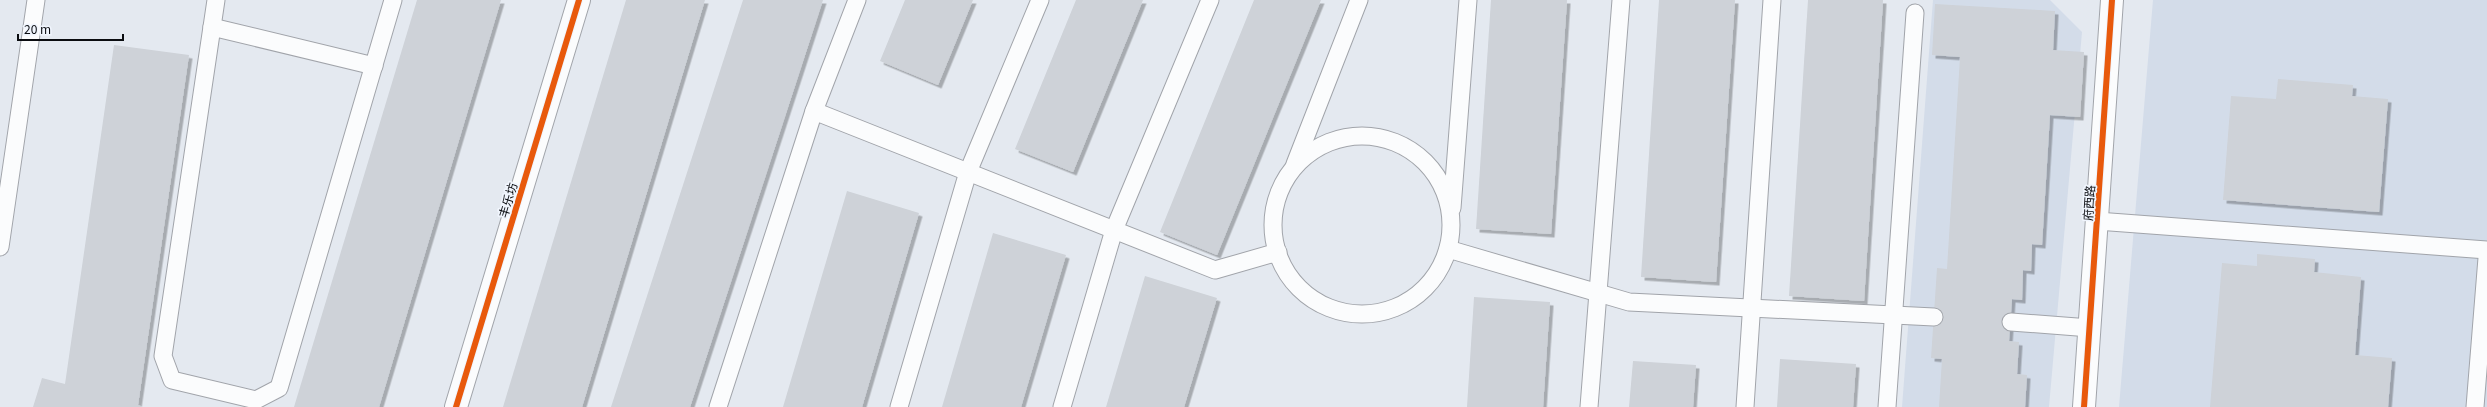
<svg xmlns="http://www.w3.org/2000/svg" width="2487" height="407" font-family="Georgia,'Noto Sans SC',serif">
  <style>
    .built { fill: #d3dce9 }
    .building { fill: #ced2d8; filter: url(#shadow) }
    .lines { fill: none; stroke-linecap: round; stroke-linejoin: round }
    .lane-casing { stroke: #a1a4aa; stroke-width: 19 }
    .secondary-casing { stroke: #a1a4aa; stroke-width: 24 }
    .lane { stroke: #fbfcfd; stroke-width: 17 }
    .secondary { stroke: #fbfcfd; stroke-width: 22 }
    .cycleway-casing { stroke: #f0f5fd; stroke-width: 8 }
    .cycleway { stroke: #e8590c; stroke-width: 6 }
    .labels { text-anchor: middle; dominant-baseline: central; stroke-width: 3.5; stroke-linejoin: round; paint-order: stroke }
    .street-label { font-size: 12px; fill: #0a0c10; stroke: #f0f5fd }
  </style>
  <defs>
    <filter id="shadow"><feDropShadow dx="3.5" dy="3.5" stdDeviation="0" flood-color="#0004"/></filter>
  </defs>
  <rect width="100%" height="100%" fill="#e4e9f0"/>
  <g class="built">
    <path d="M 1933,0 L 2050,0 L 2082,32 L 2049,407 L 1902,407 Z"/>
    <path d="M 2153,0 L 2487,0 L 2487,407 L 2119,407 Z"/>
  </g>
  <g class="building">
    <path d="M 417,0 L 501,0 L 379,407 L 294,407 Z"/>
    <path d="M 626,0 L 705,0 L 582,407 L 503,407 Z"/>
    <path d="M 743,0 L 823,0 L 690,407 L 611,407 Z"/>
    <path d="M 905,0 L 973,0 L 938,85 L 880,61 Z"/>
    <path d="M 1076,0 L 1143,0 L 1073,172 L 1015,149 Z"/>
    <path d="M 1254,0 L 1321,0 L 1217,255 L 1160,232 Z"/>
    <path d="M 1491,0 L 1567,0 L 1551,234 L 1476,229 Z"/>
    <path d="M 1659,0 L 1735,0 L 1716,282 L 1641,277 Z"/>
    <path d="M 1808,0 L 1883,0 L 1864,301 L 1789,296 Z"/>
    <path d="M 1935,4 L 2055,11 L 2053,50 L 2084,52 L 2080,117 L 2050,115 L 2042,245 L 2032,244 L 2031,271 L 2023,270 L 2022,300 L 2012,299 L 2009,341 L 2019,342 L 2017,374 L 2027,375 L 2025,407 L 1939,407 L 1942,359 L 1931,358 L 1937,268 L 1947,269 L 1960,57 L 1932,55 Z"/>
    <path d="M 114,45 L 189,55 L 138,405 L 143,407 L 33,407 L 42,378 L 65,384 Z"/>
    <path d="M 2278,79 L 2353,85 L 2352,96 L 2388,99 L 2379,212 L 2223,200 L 2231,96 L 2276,99 Z"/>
    <path d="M 847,191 L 919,213 L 862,407 L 783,407 Z"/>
    <path d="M 993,233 L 1066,255 L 1021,407 L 942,407 Z"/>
    <path d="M 2257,254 L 2315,259 L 2314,272 L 2361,277 L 2355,355 L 2392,358 L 2388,407 L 2210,407 L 2222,263 L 2257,266 Z"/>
    <path d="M 1145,276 L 1217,298 L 1184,407 L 1106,407 Z"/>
    <path d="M 1474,297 L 1550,302 L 1543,407 L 1467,407 Z"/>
    <path d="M 1780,359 L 1856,364 L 1853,407 L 1777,407 Z"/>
    <path d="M 1633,361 L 1696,365 L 1693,407 L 1629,407 Z"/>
  </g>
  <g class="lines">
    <g class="lane-casing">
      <g id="lane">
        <path d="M 216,0 L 163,356 L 172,380 L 256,400 L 279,388 L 393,0"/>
        <path d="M 212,27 L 374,66"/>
        <path d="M 814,111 L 1215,270 L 1278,252"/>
        <circle cx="1362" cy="225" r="89"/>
        <path d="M 1295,164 L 1359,0"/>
        <path d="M 1452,208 L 1468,0"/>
        <path d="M 2097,221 L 2487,250"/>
        <path d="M 0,247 L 36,0"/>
        <path d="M 1448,249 L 1629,302 L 1934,317"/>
        <path d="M 2011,322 L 2090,328"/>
        <path d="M 718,407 L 814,111 L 857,0"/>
        <path d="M 899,407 L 968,172 L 1040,0"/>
        <path d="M 1062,407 L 1114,230 L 1210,0"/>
        <path d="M 1589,407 L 1621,0"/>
        <path d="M 1745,407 L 1772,0"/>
        <path d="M 1887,407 L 1915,13"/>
        <path d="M 2475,407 L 2487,258"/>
      </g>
    </g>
    <g class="secondary-casing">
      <g id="secondary">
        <path d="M 456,407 L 579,0"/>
        <path d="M 2084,407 L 2112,0"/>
      </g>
    </g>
    <use href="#lane" class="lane"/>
    <use href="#secondary" class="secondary"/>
    <g class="cycleway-casing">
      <g id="cycleway">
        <path d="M 456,407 L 579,0"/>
        <path d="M 2084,407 L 2112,0"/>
      </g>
    </g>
    <use href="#cycleway" class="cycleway"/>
  </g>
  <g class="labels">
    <g class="street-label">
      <text transform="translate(507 200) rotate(-73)">丰乐坊</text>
      <text transform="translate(2088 203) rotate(-86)">府西路</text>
    </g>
  </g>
  <path d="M18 34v6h105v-6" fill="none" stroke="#0a0c10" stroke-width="2"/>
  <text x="24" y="34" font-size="12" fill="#0a0c10" stroke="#f0f5fd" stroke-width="3" paint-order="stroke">20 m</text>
</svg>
